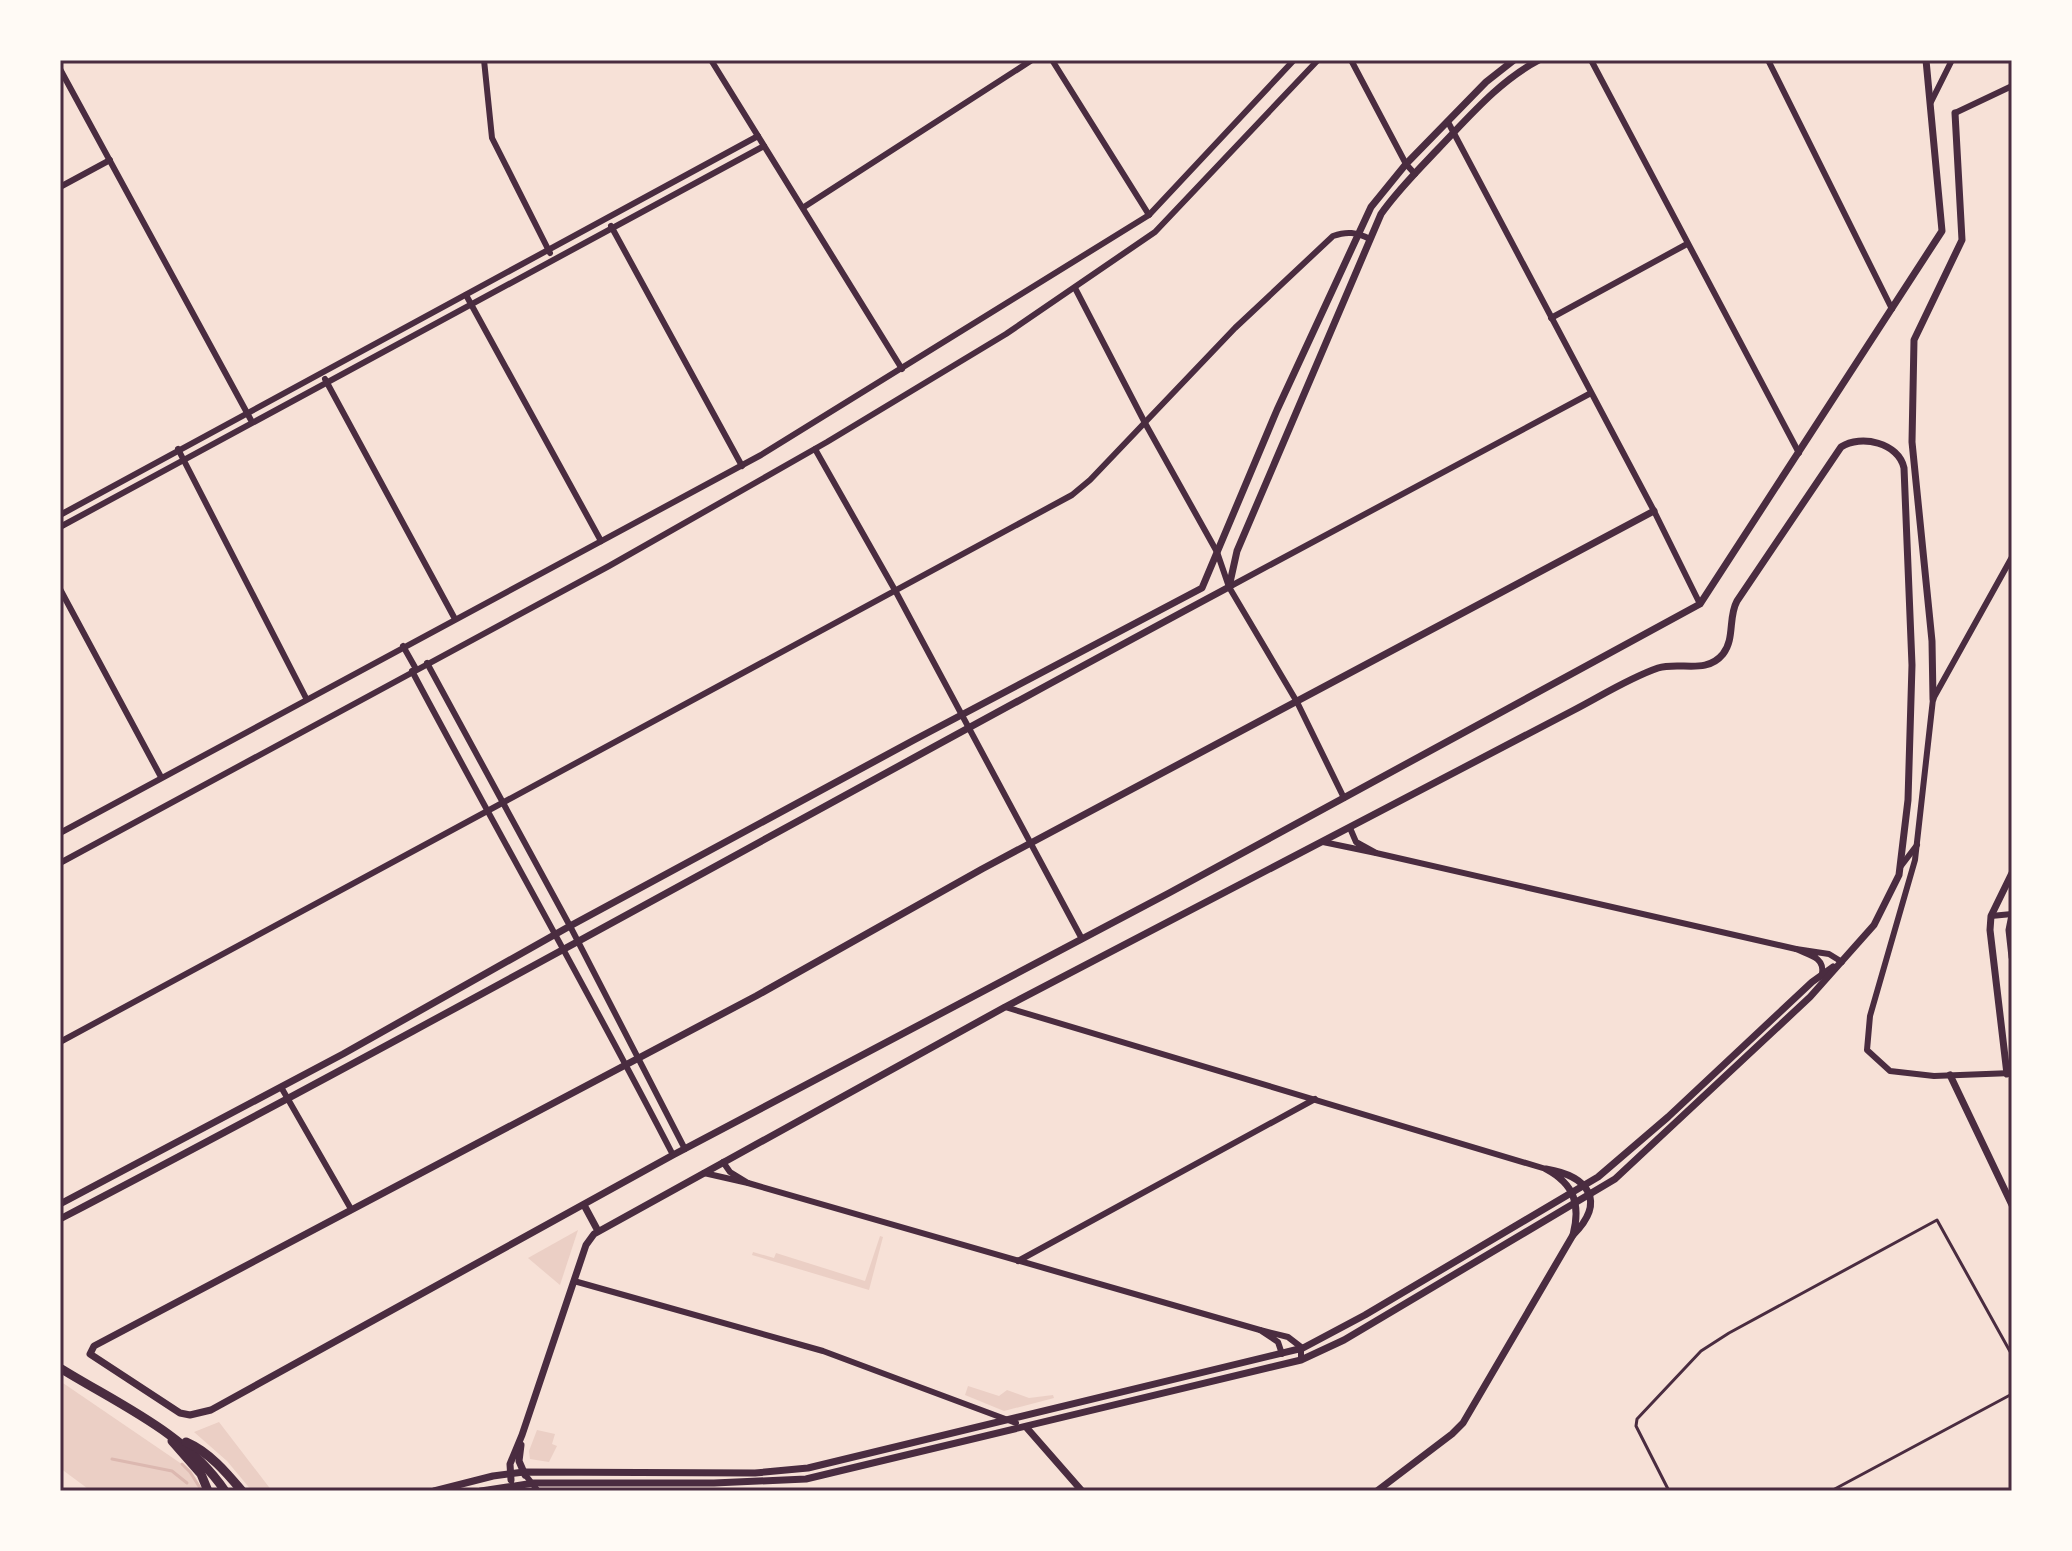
<svg xmlns="http://www.w3.org/2000/svg" width="2072" height="1551" font-family="'Titillium Web',sans-serif">
  <style>
    .green { fill: #ebcfc5 }
    .lines { fill: none; stroke-linecap: round; stroke-linejoin: round }
    .stream { stroke: #dcb8b0; stroke-width: 3 }
    .service { stroke: #4a2c40; stroke-width: 3 }
    .minor { stroke: #4a2c40; stroke-width: 6 }
    .tertiary { stroke: #4a2c40; stroke-width: 7 }
    .primary { stroke: #4a2c40; stroke-width: 9 }
    .neatline { fill: none; stroke: #4a2c40; stroke-width: 3 }
  </style>
  <rect width="100%" height="100%" fill="#f7e1d7"/>
  <g class="green">
    <path d="M 578,1230 L 560,1285 L 528,1258 Z"/>
    <path d="M 880,1236 L 883,1237 L 869,1290 L 752,1255 L 753,1252 L 774,1258 L 776,1253 L 865,1281 Z"/>
    <path d="M 60,1381 L 189,1469 L 201,1491 L 91,1491 L 60,1468 Z"/>
    <path d="M 968,1386 L 999,1396 L 1007,1390 L 1029,1398 L 1053,1395 L 1054,1398 L 1004,1411 L 965,1395 Z"/>
    <path d="M 219,1422 L 272,1491 L 252,1491 L 227,1461 L 194,1432 Z"/>
    <path d="M 537,1430 L 555,1434 L 552,1444 L 557,1446 L 549,1462 L 530,1459 L 529,1451 Z"/>
  </g>
  <g class="lines">
    <g class="stream">
      <path d="M 112,1459 L 172,1471 L 187,1483"/>
      <path d="M 182,1464 L 190,1472 L 202,1491"/>
    </g>
    <g class="service">
      <path d="M 1669,1491 L 1636,1426 L 1637,1419 L 1701,1351 L 1729,1333 L 1937,1220 L 2012,1355"/>
      <path d="M 1831,1491 L 2012,1394"/>
    </g>
    <g class="minor">
      <path d="M 484,60 L 492,138 L 550,253"/>
      <path d="M 711,60 L 902,369"/>
      <path d="M 1052,60 L 1149,215"/>
      <path d="M 1351,60 L 1406,164 L 1415,174"/>
      <path d="M 1591,60 L 1799,453"/>
      <path d="M 1768,60 L 1892,309"/>
      <path d="M 60,69 L 252,422"/>
      <path d="M 1931,102 L 1952,60"/>
      <path d="M 1955,113 L 2012,86"/>
      <path d="M 1448,122 L 1654,511 L 1700,604"/>
      <path d="M 60,187 L 110,160"/>
      <path d="M 804,207 L 1032,60"/>
      <path d="M 611,226 L 742,466"/>
      <path d="M 1075,288 L 1145,423 L 1217,552 L 1229,587 L 1297,702 L 1344,798"/>
      <path d="M 466,295 L 601,541"/>
      <path d="M 1551,318 L 1687,244"/>
      <path d="M 325,379 L 455,619"/>
      <path d="M 178,449 L 306,698"/>
      <path d="M 815,449 L 896,592 L 1082,939"/>
      <path d="M 60,515 L 758,136"/>
      <path d="M 60,527 L 764,146"/>
      <path d="M 2012,557 L 1933,699 L 1915,860 L 1870,1016 L 1867,1050 L 1890,1071 L 1934,1076 L 2012,1073"/>
      <path d="M 1229,587 L 1591,393"/>
      <path d="M 60,589 L 161,777"/>
      <path d="M 403,646 L 416,669"/>
      <path d="M 427,663 L 570,926 L 685,1149"/>
      <path d="M 412,671 C 498,833 589,992 673,1155"/>
      <path d="M 60,833 L 761,455 L 1149,215 L 1294,60"/>
      <path d="M 1323,842 L 1376,853 L 1356,842 L 1350,828"/>
      <path d="M 1376,853 L 1796,949"/>
      <path d="M 60,863 L 609,566 L 827,442 L 1006,334 L 1155,232 L 1318,60"/>
      <path d="M 1901,866 L 1917,845"/>
      <path d="M 1991,916 L 2012,914"/>
      <path d="M 1822,974 C 1825,957 1809,955 1796,949 L 1829,954 L 1842,962"/>
      <path d="M 1005,1007 L 1546,1169"/>
      <path d="M 60,1042 L 1072,495 L 1090,480 L 1235,328 L 1333,236 C 1347,231 1356,232 1370,239"/>
      <path d="M 281,1087 L 351,1209"/>
      <path d="M 704,1173 L 748,1183 L 730,1172 L 723,1162"/>
      <path d="M 748,1183 L 1260,1330"/>
      <path d="M 1018,1261 L 1315,1099"/>
      <path d="M 574,1281 L 823,1351 L 1016,1423"/>
      <path d="M 1282,1354 L 1278,1342 L 1260,1330 L 1288,1337 L 1301,1347 L 1301,1360"/>
      <path d="M 527,1477 L 538,1491"/>
    </g>
    <g class="tertiary">
      <path d="M 1654,511 L 982,869 L 756,996 L 94,1346 L 90,1354 L 180,1413 L 190,1415 L 211,1410 L 673,1155 L 1169,893 L 1700,604 L 1942,231 L 1926,60"/>
      <path d="M 1933,699 L 1932,641 L 1912,442 L 1914,340 L 1962,240 L 1955,113"/>
      <path d="M 2012,915 L 2009,930 L 2012,957"/>
      <path d="M 2007,1074 L 1990,930 L 1991,916 L 2012,873"/>
      <path d="M 1950,1075 L 2012,1205"/>
      <path d="M 1546,1169 C 1588,1176 1607,1201 1573,1235 C 1581,1204 1574,1184 1546,1169 Z"/>
      <path d="M 60,1204 L 343,1054 L 570,926 L 914,740 L 1202,588 L 1277,410 L 1371,207 L 1406,164 L 1486,82 L 1514,60"/>
      <path d="M 584,1205 L 598,1231"/>
      <path d="M 60,1219 C 453,1014 839,796 1229,587 L 1237,551 L 1381,214 C 1397,191 1418,170 1438,149 C 1469,117 1499,81 1539,60"/>
      <path d="M 1026,1427 L 1082,1491"/>
      <path d="M 521,1445 L 519,1461 L 525,1475"/>
      <path d="M 434,1491 L 493,1476 L 524,1472 L 755,1473 L 808,1468 L 1303,1348 L 1365,1315 L 1598,1177 L 1668,1117 L 1812,982 L 1833,967"/>
      <path d="M 481,1491 L 534,1483 L 714,1483 L 806,1479 L 1301,1360 L 1344,1340 L 1615,1179 L 1810,997 L 1874,925 L 1899,875 L 1908,800 L 1912,665 L 1904,468 C 1899,443 1861,434 1841,447 L 1737,601 C 1728,617 1735,639 1723,654 C 1706,675 1680,661 1658,668 C 1629,678 1601,696 1574,710 L 1005,1007 L 594,1234 L 586,1245 L 522,1435 L 510,1464 L 511,1480"/>
      <path d="M 1377,1491 L 1452,1434 L 1463,1423 L 1573,1235"/>
    </g>
    <g class="primary">
      <path d="M 60,1368 C 118,1404 186,1433 225,1491"/>
      <path d="M 172,1441 L 201,1474 L 208,1491"/>
      <path d="M 186,1442 C 209,1452 226,1472 242,1491"/>
    </g>
  </g>
  <rect width="2072" height="1551" fill="none" stroke="#fffaf5" stroke-width="124"/>
  <rect x="62" y="62" width="1948" height="1427" class="neatline"/>
</svg>
